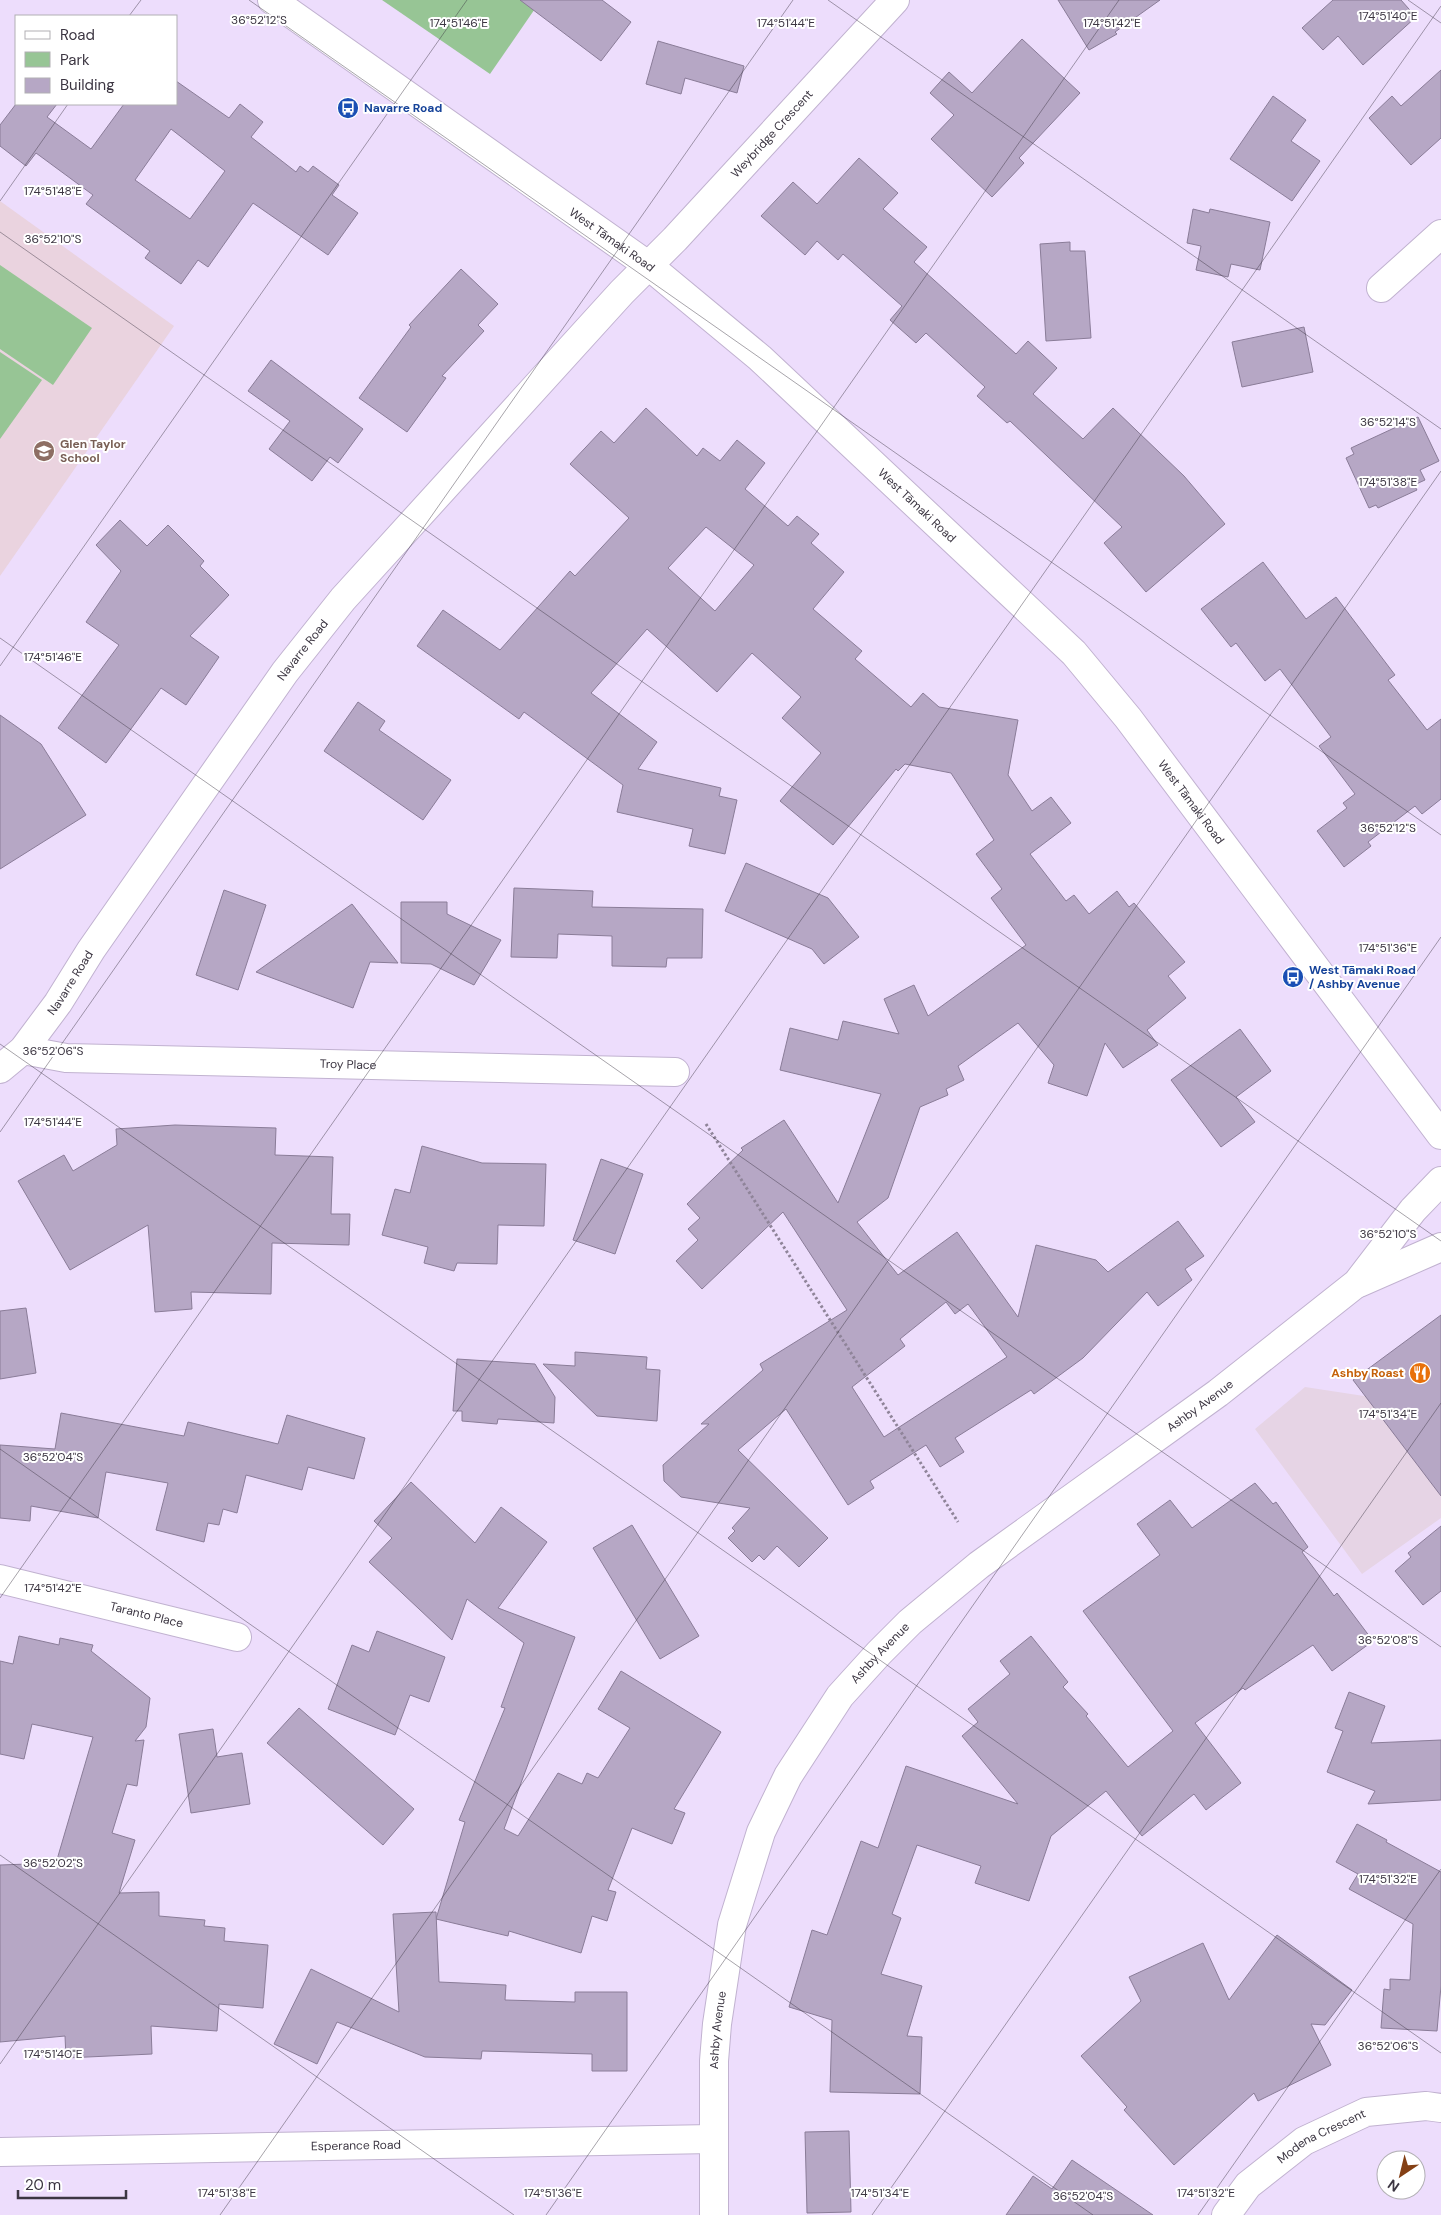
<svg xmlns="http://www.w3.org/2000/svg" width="1441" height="2215" font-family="'DM Sans',sans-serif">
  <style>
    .commercial { fill: #e6d4e5 }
    .education { fill: #ead3df }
    .green { fill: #97c595 }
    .building { fill: #b6a7c5; stroke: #8a7c98; fill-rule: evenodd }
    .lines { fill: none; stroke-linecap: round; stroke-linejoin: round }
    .minor-casing { stroke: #c1b2d0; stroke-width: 30 }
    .tertiary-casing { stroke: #c1b2d0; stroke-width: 30 }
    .secondary-casing { stroke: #c1b2d0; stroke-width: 30 }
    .path { stroke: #8f8499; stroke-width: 3; stroke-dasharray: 2.5 2.5; stroke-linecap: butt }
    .minor { stroke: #fff; stroke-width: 28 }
    .tertiary { stroke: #fff; stroke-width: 28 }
    .secondary { stroke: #fff; stroke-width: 28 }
    .ticks { fill: none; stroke: #3c3642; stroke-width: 1; stroke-opacity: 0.45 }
    .labels { text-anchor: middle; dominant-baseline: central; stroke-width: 4; stroke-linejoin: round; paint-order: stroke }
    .transit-label { font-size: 12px; font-weight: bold; fill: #164399; stroke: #fff; text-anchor: start }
    .street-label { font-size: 12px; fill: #3c3642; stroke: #fff }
    .education-label { font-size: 12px; font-weight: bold; fill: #785e54; stroke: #fff; text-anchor: start }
    .food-label { font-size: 12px; font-weight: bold; fill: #c56008; stroke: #fff; text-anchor: end }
    .ticks-label { font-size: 12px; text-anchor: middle; fill: #3c3642; stroke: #fff; stroke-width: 4; stroke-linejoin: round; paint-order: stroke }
  </style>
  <rect width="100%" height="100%" fill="#edddfc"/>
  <path class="commercial" d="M 1441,1338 L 1441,1518 L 1362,1574 L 1255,1429 L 1305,1387 L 1364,1396 Z"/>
  <path class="education" d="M 0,201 L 174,326 L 0,576 Z"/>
  <g class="green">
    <path d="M 382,0 L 541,0 L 490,74 Z"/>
    <path d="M 0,265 L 92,328 L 53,385 L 0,349 Z"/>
    <path d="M 0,352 L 42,380 L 0,439 Z"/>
  </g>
  <g class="building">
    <path d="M 520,0 L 602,0 L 631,22 L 601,61 Z"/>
    <path d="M 1058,0 L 1160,0 L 1115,32 L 1117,34 L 1089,50 Z"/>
    <path d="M 1333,0 L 1401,0 L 1416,17 L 1363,65 L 1338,36 L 1323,50 L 1302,28 Z"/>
    <path d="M 1022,39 L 1080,93 L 1019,158 L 1024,163 L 992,197 L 931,139 L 954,115 L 930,93 L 949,72 L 972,93 Z"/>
    <path d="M 658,41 L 744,66 L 737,93 L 685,78 L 681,94 L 646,84 Z"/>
    <path d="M 1441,70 L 1441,138 L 1411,165 L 1369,118 L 1392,96 L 1401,106 Z"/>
    <path d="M 176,81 L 229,118 L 240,104 L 263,122 L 251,137 L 296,172 L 300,166 L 308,172 L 313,166 L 339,185 L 332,195 L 358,213 L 328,255 L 253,203 L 208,267 L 198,260 L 181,284 L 145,258 L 150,251 L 86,204 L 93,195 L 36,153 L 26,166 L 0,146 L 0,125 L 16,104 L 57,104 L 47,117 L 91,149 L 124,104 L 176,104 ZM 171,129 L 225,171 L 190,219 L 135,180 Z"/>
    <path d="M 1273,96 L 1306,120 L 1291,141 L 1320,161 L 1292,201 L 1230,159 Z"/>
    <path d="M 859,158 L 898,193 L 883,209 L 927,247 L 914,262 L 1016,354 L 1028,341 L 1057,368 L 1033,394 L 1083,439 L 1113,408 L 1184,476 L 1225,524 L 1146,592 L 1104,543 L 1122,527 L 1010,421 L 1007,423 L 977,396 L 985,387 L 926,333 L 916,343 L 890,320 L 902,306 L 843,254 L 838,260 L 817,241 L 805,255 L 761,216 L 793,182 L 817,204 Z"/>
    <path d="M 1193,209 L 1209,213 L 1210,209 L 1270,222 L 1260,270 L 1231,264 L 1228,277 L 1196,270 L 1201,246 L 1187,243 Z"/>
    <path d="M 1070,242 L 1070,251 L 1085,251 L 1091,338 L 1046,341 L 1040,244 Z"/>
    <path d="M 461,269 L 498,304 L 478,325 L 484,331 L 442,376 L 446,378 L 407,432 L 359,398 L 411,327 L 409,325 Z"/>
    <path d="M 1304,327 L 1313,372 L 1242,387 L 1232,342 Z"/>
    <path d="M 271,360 L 363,429 L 338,463 L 330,457 L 312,481 L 269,449 L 290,421 L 248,391 Z"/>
    <path d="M 646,408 L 697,456 L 703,448 L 720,461 L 737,440 L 765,463 L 745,489 L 788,526 L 797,516 L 819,534 L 811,543 L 844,572 L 813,609 L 862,651 L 855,659 L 911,707 L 923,693 L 939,707 L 1018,720 L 1008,775 L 1032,811 L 1051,797 L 1071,823 L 1030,854 L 1066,901 L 1074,895 L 1089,914 L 1117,891 L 1129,907 L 1134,903 L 1185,962 L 1168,976 L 1186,998 L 1147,1030 L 1158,1045 L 1123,1068 L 1105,1043 L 1087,1096 L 1048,1083 L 1054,1065 L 1018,1023 L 958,1066 L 964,1080 L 946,1089 L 948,1095 L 920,1107 L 888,1198 L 857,1222 L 898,1275 L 957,1232 L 1018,1317 L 1036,1245 L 1096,1260 L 1108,1272 L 1178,1221 L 1204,1256 L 1185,1269 L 1192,1280 L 1158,1306 L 1147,1292 L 1083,1358 L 1034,1394 L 1031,1390 L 955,1438 L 964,1452 L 940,1467 L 926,1445 L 870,1481 L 874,1488 L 848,1505 L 786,1409 L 738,1450 L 828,1538 L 799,1567 L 777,1546 L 764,1560 L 759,1555 L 752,1562 L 728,1538 L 735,1531 L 732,1528 L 750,1508 L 681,1497 L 664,1481 L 663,1465 L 709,1424 L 701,1424 L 763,1370 L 760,1364 L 847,1310 L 783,1212 L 702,1289 L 676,1261 L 698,1240 L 688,1229 L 700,1218 L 687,1204 L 743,1150 L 741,1148 L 784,1120 L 838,1203 L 881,1094 L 780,1070 L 790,1028 L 838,1040 L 843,1021 L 899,1034 L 884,999 L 914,985 L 928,1016 L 1026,945 L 991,898 L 1002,889 L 976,854 L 994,840 L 951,773 L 905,764 L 898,771 L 896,769 L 833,845 L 780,801 L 821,753 L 782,718 L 801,697 L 752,653 L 717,692 L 647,629 L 591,693 L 657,742 L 638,769 L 721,788 L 719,796 L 737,800 L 725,854 L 689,846 L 693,829 L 617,812 L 623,785 L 524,712 L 519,719 L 417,646 L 443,610 L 500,650 L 570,571 L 575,576 L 629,518 L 570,464 L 601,431 L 614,443 ZM 706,527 L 754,565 L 715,611 L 668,568 ZM 946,1302 L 955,1314 L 968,1304 L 1007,1357 L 884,1437 L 852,1387 L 905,1346 L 900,1339 Z"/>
    <path d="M 1418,417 L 1439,461 L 1420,470 L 1425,480 L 1414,485 L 1417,490 L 1378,508 L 1376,505 L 1369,508 L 1346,458 L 1354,454 L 1351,448 Z"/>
    <path d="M 120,520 L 147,546 L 168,525 L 204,561 L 200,566 L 229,595 L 190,636 L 219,657 L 186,705 L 161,688 L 106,763 L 58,728 L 119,645 L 86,622 L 121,571 L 96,545 Z"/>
    <path d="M 1263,562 L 1306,619 L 1336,597 L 1395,675 L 1388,680 L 1427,730 L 1441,719 L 1441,799 L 1422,814 L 1415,806 L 1368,842 L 1371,846 L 1344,867 L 1317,831 L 1347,808 L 1343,803 L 1355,794 L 1319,746 L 1331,737 L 1280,669 L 1265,681 L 1236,643 L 1231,647 L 1201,609 Z"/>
    <path d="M 358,702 L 385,721 L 379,730 L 451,780 L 423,820 L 324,751 Z"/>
    <path d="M 0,715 L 41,744 L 86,815 L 0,869 Z"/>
    <path d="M 746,863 L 828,898 L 859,937 L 824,964 L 812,949 L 725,911 Z"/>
    <path d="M 514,888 L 593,891 L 592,907 L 703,909 L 702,958 L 667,958 L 666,967 L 612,966 L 612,936 L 558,934 L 557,958 L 511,957 Z"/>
    <path d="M 224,890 L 266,905 L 238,990 L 196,975 Z"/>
    <path d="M 401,902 L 447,902 L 447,914 L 501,940 L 474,985 L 431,964 L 401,963 Z"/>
    <path d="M 352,904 L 398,963 L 370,962 L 353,1008 L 256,972 Z"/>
    <path d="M 1240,1029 L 1271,1071 L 1236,1097 L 1255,1122 L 1221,1147 L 1171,1080 Z"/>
    <path d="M 175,1125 L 276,1128 L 275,1155 L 333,1157 L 331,1214 L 350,1214 L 349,1245 L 272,1243 L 271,1294 L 191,1292 L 192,1309 L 155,1312 L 148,1225 L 70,1270 L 18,1181 L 64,1155 L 73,1171 L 117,1145 L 116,1129 Z"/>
    <path d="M 422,1146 L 482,1163 L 546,1164 L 544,1226 L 498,1225 L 497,1264 L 457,1263 L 454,1271 L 424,1263 L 428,1247 L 382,1235 L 395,1189 L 410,1193 Z"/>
    <path d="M 601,1159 L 643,1174 L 615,1254 L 573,1240 Z"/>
    <path d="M 26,1308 L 36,1373 L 0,1379 L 0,1311 Z"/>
    <path d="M 1441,1315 L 1441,1496 L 1353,1380 Z"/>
    <path d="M 575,1352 L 647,1357 L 646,1369 L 660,1370 L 657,1421 L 597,1416 L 543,1364 L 575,1366 Z"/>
    <path d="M 457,1359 L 535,1364 L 555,1397 L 554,1423 L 498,1419 L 497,1424 L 462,1421 L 462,1411 L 453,1411 Z"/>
    <path d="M 61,1413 L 184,1436 L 188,1422 L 278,1444 L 287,1415 L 365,1438 L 354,1479 L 308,1467 L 302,1490 L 246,1475 L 237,1513 L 223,1509 L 219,1525 L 208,1523 L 204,1542 L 156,1530 L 168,1483 L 106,1472 L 98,1518 L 31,1506 L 30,1521 L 0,1518 L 0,1445 L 55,1449 Z"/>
    <path d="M 411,1482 L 475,1543 L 501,1507 L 547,1542 L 498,1608 L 575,1637 L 504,1829 L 518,1836 L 558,1773 L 582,1784 L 587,1773 L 598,1778 L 630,1728 L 598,1709 L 621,1671 L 721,1732 L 674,1809 L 685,1813 L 672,1844 L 632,1828 L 608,1890 L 616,1892 L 607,1921 L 592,1916 L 581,1953 L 509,1931 L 508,1936 L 436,1919 L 465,1822 L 459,1820 L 505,1708 L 501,1707 L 524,1643 L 467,1599 L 452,1640 L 369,1562 L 392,1538 L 374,1521 Z"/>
    <path d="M 1255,1483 L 1273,1504 L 1276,1502 L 1308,1547 L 1302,1552 L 1334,1596 L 1337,1593 L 1373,1641 L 1332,1671 L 1313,1645 L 1245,1690 L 1243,1688 L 1195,1723 L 1241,1783 L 1206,1810 L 1194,1794 L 1142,1836 L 1106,1791 L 1051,1836 L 1029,1901 L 975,1883 L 981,1866 L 917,1845 L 892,1914 L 901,1918 L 881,1974 L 922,1986 L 907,2036 L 922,2037 L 920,2094 L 830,2092 L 832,2020 L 789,2007 L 812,1930 L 827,1935 L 861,1841 L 878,1848 L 906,1766 L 1018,1804 L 962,1736 L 978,1722 L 968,1709 L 1010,1674 L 1000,1661 L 1031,1636 L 1068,1682 L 1063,1687 L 1088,1714 L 1086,1716 L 1128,1767 L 1173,1731 L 1083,1611 L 1160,1555 L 1137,1524 L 1170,1500 L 1192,1528 Z"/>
    <path d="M 632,1525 L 699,1636 L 660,1659 L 593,1548 Z"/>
    <path d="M 1441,1526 L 1441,1591 L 1423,1605 L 1395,1571 L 1411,1557 L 1408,1553 Z"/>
    <path d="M 377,1631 L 445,1657 L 429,1702 L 410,1695 L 395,1735 L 328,1709 L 352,1645 L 369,1652 Z"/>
    <path d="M 19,1636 L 59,1645 L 60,1638 L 93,1645 L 91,1651 L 150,1698 L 146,1727 L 135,1741 L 144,1740 L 137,1786 L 127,1784 L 112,1833 L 135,1840 L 119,1893 L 159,1892 L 159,1916 L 205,1920 L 204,1926 L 225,1928 L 224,1941 L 268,1945 L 263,2008 L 219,2004 L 217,2031 L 151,2026 L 152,2054 L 66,2058 L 65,2036 L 0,2042 L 0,1865 L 56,1863 L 93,1737 L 32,1724 L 24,1759 L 0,1754 L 0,1661 L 13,1664 Z"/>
    <path d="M 1349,1692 L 1385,1706 L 1371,1743 L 1441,1740 L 1441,1800 L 1368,1804 L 1375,1791 L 1327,1772 L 1343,1731 L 1335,1728 Z"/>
    <path d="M 299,1708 L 414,1809 L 383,1845 L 267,1743 Z"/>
    <path d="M 213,1729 L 217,1757 L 242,1753 L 250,1804 L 191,1813 L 179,1734 Z"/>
    <path d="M 1357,1824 L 1387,1840 L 1386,1842 L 1441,1872 L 1441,1986 L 1437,2031 L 1381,2028 L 1384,1989 L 1390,1990 L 1390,1979 L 1410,1980 L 1413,1924 L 1349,1889 L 1358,1874 L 1336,1862 Z"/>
    <path d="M 436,1912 L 439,1982 L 506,1985 L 505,2000 L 575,2002 L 575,1992 L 627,1992 L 627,2071 L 592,2071 L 592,2054 L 482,2051 L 481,2059 L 425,2057 L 337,2022 L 317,2064 L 274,2044 L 311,1969 L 399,2012 L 393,1914 Z"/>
    <path d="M 1277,1935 L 1352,1990 L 1325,2025 L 1311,2024 L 1331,2065 L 1258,2101 L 1254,2093 L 1174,2165 L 1124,2110 L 1127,2107 L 1081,2056 L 1141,2001 L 1129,1977 L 1203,1943 L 1229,2000 Z"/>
    <path d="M 849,2131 L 851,2212 L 807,2213 L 805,2132 Z"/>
    <path d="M 1072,2160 L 1153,2215 L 1006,2215 L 1033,2176 L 1052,2189 Z"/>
  </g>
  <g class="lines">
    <g class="minor-casing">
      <g id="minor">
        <path d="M 1381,288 L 1441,234"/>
        <path id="s1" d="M 23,1050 L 66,1058 L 675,1072"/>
        <path id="s2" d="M 0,1069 L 23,1050 L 58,1003 L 91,950 L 285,672 L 343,599 L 622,292 L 675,239 L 895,0"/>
        <path id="s3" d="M 0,1579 L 237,1637"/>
        <path id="s4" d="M 0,2152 L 712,2139"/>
        <path id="s5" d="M 1226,2215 L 1248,2185 L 1304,2141 L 1366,2112 L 1426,2106 L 1441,2108"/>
      </g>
    </g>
    <g class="tertiary-casing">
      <g id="tertiary">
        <path d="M 1359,1283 L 1441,1247"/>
        <path id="s6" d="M 714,2215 L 714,2061 L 717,2024 L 732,1925 L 761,1832 L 788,1776 L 840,1696 L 879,1653 L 910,1622 L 979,1565 L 1218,1393 L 1357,1283 L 1413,1210 L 1441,1181"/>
      </g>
    </g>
    <g class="secondary-casing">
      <g id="secondary">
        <path id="s7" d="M 272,0 L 649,266 L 760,358 L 1074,653 L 1128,718 L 1441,1135"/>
      </g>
    </g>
    <path class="path" d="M 706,1124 L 958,1522"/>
    <use href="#minor" class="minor"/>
    <use href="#tertiary" class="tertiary"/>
    <use href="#secondary" class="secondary"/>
  </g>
  <path class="ticks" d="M 249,0 L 1441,835M 828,0 L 1441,429M 1408,0 L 1441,23M 129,16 L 141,0M 0,201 L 68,104M 0,232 L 1441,1241M 0,638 L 1441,1647M 0,666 L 467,0M 0,1044 L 1441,2053M 0,1132 L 793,0M 0,1449 L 1093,2215M 0,1598 L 1119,0M 0,1855 L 514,2215M 0,2064 L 1441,6M 220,2215 L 1441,471M 546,2215 L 1441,937M 872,2215 L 1441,1403M 1198,2215 L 1441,1869"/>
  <defs>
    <g id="bus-disc" transform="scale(1.125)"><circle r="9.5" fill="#1a4fb4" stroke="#fff"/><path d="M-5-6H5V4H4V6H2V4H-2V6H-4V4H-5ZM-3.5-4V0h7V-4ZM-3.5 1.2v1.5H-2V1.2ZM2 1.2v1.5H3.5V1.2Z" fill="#fff"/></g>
    <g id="school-disc" transform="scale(1.125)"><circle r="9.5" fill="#8d6e63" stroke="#fff"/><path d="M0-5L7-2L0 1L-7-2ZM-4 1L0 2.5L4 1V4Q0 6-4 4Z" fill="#fff"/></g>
    <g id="restaurant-disc" transform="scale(1.125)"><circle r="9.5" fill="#e8710a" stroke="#fff"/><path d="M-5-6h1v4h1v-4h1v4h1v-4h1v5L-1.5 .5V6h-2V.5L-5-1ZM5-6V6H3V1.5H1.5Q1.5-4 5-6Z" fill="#fff"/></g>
  </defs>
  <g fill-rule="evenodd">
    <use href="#bus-disc" x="348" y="108"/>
    <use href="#school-disc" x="44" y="451"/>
    <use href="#bus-disc" x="1293" y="977"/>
    <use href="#restaurant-disc" x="1420" y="1373"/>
  </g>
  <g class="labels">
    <g class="transit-label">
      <text x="364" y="108">Navarre Road</text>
      <text x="1309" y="970">West Tāmaki Road<tspan x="1309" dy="14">/ Ashby Avenue</tspan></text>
    </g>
    <g class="street-label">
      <text stroke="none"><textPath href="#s2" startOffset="1216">Weybridge Crescent</textPath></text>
      <text stroke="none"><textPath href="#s7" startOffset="416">West Tāmaki Road</textPath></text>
      <text stroke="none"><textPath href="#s7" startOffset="821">West Tāmaki Road</textPath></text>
      <text stroke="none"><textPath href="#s2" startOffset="518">Navarre Road</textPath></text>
      <text stroke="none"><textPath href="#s7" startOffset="1226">West Tāmaki Road</textPath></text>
      <text stroke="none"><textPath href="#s2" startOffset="112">Navarre Road</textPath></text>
      <text stroke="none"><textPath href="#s1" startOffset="326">Troy Place</textPath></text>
      <text stroke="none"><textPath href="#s6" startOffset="1010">Ashby Avenue</textPath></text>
      <text stroke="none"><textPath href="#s3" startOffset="151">Taranto Place</textPath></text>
      <text stroke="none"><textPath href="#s6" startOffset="605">Ashby Avenue</textPath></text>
      <text stroke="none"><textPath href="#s6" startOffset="185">Ashby Avenue</textPath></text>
      <text stroke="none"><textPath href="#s5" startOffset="126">Modena Crescent</textPath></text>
      <text stroke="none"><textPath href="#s4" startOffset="356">Esperance Road</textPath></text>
    </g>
    <g class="education-label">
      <text x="60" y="444">Glen Taylor<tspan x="60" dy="14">School</tspan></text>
    </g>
    <g class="food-label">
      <text x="1404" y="1373">Ashby Roast</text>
    </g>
  </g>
  <g class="ticks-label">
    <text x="1388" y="20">174°51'40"E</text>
    <text x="259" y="24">36°52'12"S</text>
    <text x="459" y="27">174°51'46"E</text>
    <text x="786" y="27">174°51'44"E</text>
    <text x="1112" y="27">174°51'42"E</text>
    <text x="53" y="195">174°51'48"E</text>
    <text x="53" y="243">36°52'10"S</text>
    <text x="1388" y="426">36°52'14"S</text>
    <text x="1388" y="486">174°51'38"E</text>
    <text x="53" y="661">174°51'46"E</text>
    <text x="1388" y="832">36°52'12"S</text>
    <text x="1388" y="952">174°51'36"E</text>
    <text x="53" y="1055">36°52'06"S</text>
    <text x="53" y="1126">174°51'44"E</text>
    <text x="1388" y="1238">36°52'10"S</text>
    <text x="1388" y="1418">174°51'34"E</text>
    <text x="53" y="1461">36°52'04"S</text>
    <text x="53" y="1592">174°51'42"E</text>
    <text x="1388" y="1644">36°52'08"S</text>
    <text x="53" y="1867">36°52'02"S</text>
    <text x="1388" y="1883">174°51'32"E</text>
    <text x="1388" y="2050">36°52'06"S</text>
    <text x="53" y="2058">174°51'40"E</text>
    <text x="227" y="2197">174°51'38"E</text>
    <text x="553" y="2197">174°51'36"E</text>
    <text x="880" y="2197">174°51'34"E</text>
    <text x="1206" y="2197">174°51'32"E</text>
    <text x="1083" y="2200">36°52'04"S</text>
  </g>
  <rect x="15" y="15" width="162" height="90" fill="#ffffff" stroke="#b1afb3"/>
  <rect x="25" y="31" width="25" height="8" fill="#ffffff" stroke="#b1afb3"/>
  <text x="60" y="40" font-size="15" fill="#3c3642">Road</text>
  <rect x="25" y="52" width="25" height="15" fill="#97c595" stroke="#b1afb3"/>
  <text x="60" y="65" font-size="15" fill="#3c3642">Park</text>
  <rect x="25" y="78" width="25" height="15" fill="#b6a7c5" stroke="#b1afb3"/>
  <text x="60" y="90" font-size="15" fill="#3c3642">Building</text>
  <g transform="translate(1401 2175) rotate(215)"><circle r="24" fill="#ffffff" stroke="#b1afb3"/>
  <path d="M0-4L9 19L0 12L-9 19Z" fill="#844015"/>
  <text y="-8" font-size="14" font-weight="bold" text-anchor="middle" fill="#3c3642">N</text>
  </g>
  <path d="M18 2190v8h108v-8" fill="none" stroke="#3c3642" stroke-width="2.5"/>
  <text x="25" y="2190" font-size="15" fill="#3c3642" stroke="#ffffff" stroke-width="4" paint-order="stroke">20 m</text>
</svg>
